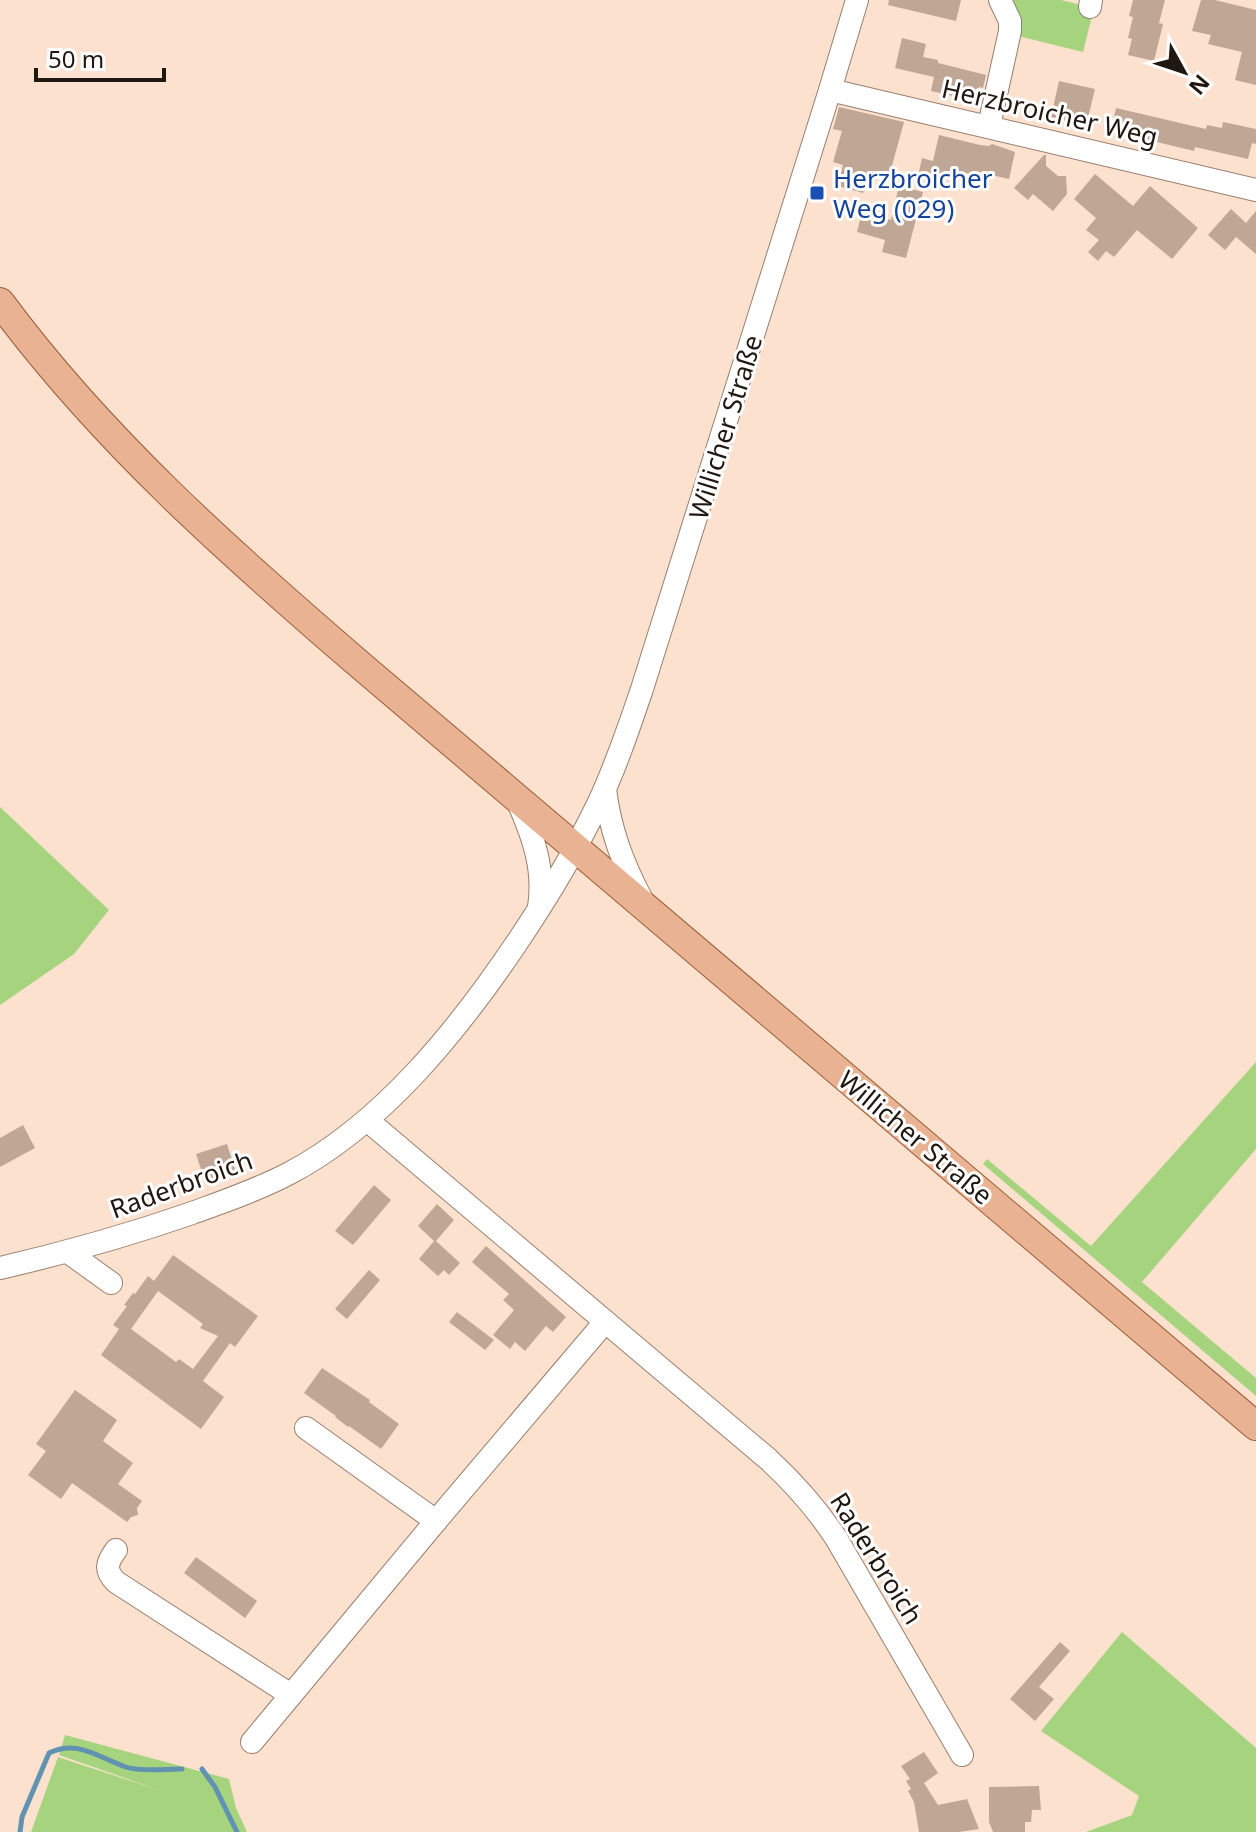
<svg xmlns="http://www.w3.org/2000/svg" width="1256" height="1832" font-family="'Noto Sans',sans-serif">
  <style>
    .green { fill: #a6d37d }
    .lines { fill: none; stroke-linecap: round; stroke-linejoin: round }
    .stream { stroke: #6292b1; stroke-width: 5 }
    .building { fill: #c0a695; fill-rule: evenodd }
    .minor-casing { stroke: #987f6e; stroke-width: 24 }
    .major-casing { stroke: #9a5b35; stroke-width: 30 }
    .minor { stroke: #fff; stroke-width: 22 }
    .major { stroke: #e9b292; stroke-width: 28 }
    .transit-dot { fill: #1a4fb4; stroke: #fff; stroke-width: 3 }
    .labels { text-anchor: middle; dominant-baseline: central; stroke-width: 6; stroke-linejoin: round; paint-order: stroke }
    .street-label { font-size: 26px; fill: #201710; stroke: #fff }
    .transit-label { font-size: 26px; fill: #164399; stroke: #fff; text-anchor: start }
  </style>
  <rect width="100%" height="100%" fill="#fce1ce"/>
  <g class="green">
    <path d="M 1010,0 L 1061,0 L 1094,8 L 1083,52 L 1018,36 Z"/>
    <path d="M 0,807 L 109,910 L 74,954 L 0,1005 Z"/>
    <path d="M 1256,1062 L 1256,1149 L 1142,1282 L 1256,1378 L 1256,1396 L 983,1164 L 987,1159 L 1091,1246 Z"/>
    <path d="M 1122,1632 L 1256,1748 L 1256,1832 L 1086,1832 L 1132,1815 L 1139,1796 L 1041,1731 Z"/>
    <path d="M 65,1735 L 229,1779 L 236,1808 L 247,1832 L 31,1832 L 58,1757 L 162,1791 L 59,1755 Z"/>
  </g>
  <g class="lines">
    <g class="stream">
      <path d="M 202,1769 L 215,1787 L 237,1832"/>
      <path d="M 20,1832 L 22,1817 L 49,1753 C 78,1739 99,1758 126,1767 C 140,1772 166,1769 182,1769"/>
    </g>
  </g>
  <g class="building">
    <path d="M 889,0 L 961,0 L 956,21 L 888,5 Z"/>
    <path d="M 1133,0 L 1165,0 L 1159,23 L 1163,24 L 1154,61 L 1128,55 L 1132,39 L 1128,38 L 1133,17 L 1129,16 Z"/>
    <path d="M 1201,0 L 1215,0 L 1256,10 L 1256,85 L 1235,80 L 1242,52 L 1208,44 L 1211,35 L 1192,31 Z"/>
    <path d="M 902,38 L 926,44 L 923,57 L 938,60 L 938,63 L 986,75 L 983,88 L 979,87 L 976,101 L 931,91 L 934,77 L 895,68 Z"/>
    <path d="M 1059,81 L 1095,89 L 1086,126 L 1051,117 Z"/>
    <path d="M 839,107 L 904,122 L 888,180 L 868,175 L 863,193 L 838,186 L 843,165 L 833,162 L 842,131 L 833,129 Z"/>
    <path d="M 1116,108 L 1206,129 L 1207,125 L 1222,128 L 1223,122 L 1256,129 L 1256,144 L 1252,143 L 1248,159 L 1195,147 L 1194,151 L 1111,131 Z"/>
    <path d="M 939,135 L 980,145 L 989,146 L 992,144 L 1015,152 L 1009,179 L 974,171 L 973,175 L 958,171 L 957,179 L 932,173 L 931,175 L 919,172 L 922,158 L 933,161 Z"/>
    <path d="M 1044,155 L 1046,155 L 1046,166 L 1058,176 L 1066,176 L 1067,194 L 1053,211 L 1033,194 L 1028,200 L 1014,188 Z"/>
    <path d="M 1095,174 L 1133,206 L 1150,186 L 1198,228 L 1172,259 L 1137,230 L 1114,257 L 1106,251 L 1098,261 L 1088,252 L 1099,240 L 1086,230 L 1096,218 L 1074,199 Z"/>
    <path d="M 899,186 L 923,192 L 906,258 L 882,252 L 885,240 L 857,232 L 862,212 L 891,220 Z"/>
    <path d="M 1231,209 L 1246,223 L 1256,211 L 1256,254 L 1236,237 L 1225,250 L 1208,235 Z"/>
    <path d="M 23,1125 L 35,1148 L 0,1167 L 0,1138 Z"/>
    <path d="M 227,1144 L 236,1173 L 205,1182 L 196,1154 Z"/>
    <path d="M 374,1185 L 391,1200 L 353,1245 L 335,1231 Z"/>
    <path d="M 437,1204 L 454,1220 L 436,1241 L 460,1263 L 449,1275 L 444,1270 L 438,1276 L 419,1259 L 434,1241 L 418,1226 Z"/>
    <path d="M 486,1246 L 566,1317 L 553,1332 L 546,1326 L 525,1351 L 515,1342 L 510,1349 L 493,1335 L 514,1310 L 503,1300 L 509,1294 L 472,1262 Z"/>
    <path d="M 173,1255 L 258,1316 L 235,1347 L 230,1343 L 203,1381 L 224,1397 L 201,1429 L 101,1355 L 119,1329 L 113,1325 L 127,1306 L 124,1305 L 133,1293 L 135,1294 L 148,1276 L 154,1281 ZM 158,1291 L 203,1324 L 200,1328 L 218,1336 L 193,1369 L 179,1359 L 176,1362 L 131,1329 Z"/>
    <path d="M 369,1270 L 380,1280 L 347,1319 L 335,1309 Z"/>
    <path d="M 457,1312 L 494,1340 L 485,1350 L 449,1322 Z"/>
    <path d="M 322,1368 L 370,1400 L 369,1402 L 399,1424 L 381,1449 L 349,1426 L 348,1427 L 335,1417 L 336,1416 L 304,1393 Z"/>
    <path d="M 75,1390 L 117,1420 L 103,1441 L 133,1463 L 118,1484 L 142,1501 L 137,1508 L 138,1515 L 131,1517 L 127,1522 L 72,1483 L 61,1499 L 28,1475 L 46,1451 L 36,1444 Z"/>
    <path d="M 196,1557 L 257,1601 L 245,1618 L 184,1573 Z"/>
    <path d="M 1060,1642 L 1070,1651 L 1039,1687 L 1054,1699 L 1035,1721 L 1010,1699 Z"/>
    <path d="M 924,1752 L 938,1773 L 924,1783 L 938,1805 L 967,1799 L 979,1829 L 959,1832 L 919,1832 L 914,1802 L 908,1791 L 911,1789 L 906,1781 L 910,1779 L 901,1766 Z"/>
    <path d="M 1039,1786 L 1041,1810 L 1032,1810 L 1031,1822 L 1025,1822 L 1025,1832 L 993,1832 L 989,1822 L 989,1787 Z"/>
  </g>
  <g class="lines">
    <g class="minor-casing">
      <g id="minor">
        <path d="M 1090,7 L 1091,0"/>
        <path d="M 830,90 L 1256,190"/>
        <path d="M 989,126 L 1010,31 L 1010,21 L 1000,0"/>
        <path d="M 605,789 C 610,830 623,864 642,900"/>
        <path d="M 518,802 C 533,836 545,869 539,907"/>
        <path d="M 367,1120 L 768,1459 C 794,1483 817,1509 836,1538 L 962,1755"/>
        <path d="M 68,1252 L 111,1283"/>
        <path d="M 0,1268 C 65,1253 129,1235 192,1213 C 225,1201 257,1190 288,1174 C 382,1125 458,1030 516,944 C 547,898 575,852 599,802 C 616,766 629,727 642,689 L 830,90 L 857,0"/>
        <path d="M 306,1428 L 436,1521"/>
        <path d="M 116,1550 C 107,1562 104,1570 116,1582 L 291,1695"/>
        <path d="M 252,1742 L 436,1521 L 604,1323"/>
      </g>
    </g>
    <g class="major-casing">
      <path id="major" d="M 0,302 C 102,440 230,553 359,664 L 1256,1426"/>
    </g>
    <use href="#minor" class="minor"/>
    <use href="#major" class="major"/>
  </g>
  <rect class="transit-dot" x="809" y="185" width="16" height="16" rx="4"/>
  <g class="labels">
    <g class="street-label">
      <text transform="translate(1050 112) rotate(13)">Herzbroicher Weg</text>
      <text transform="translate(725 427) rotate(-73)">Willicher Straße</text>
      <text transform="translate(916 1137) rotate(40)">Willicher Straße</text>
      <text transform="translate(181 1184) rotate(-20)">Raderbroich</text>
      <text transform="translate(877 1558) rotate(58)">Raderbroich</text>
    </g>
    <g class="transit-label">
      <text x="833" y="178">Herzbroicher<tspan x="833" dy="30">Weg (029)</tspan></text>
    </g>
  </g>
  <g transform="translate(1184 72) rotate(130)" stroke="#ffffff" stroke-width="6" paint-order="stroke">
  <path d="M0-6L14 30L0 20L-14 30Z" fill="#201710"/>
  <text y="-12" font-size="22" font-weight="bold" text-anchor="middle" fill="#201710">N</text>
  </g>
  <path d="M36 68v12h128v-12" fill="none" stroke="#201710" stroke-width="4"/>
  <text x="48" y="68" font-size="24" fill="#201710" stroke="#ffffff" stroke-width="6" paint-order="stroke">50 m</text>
</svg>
